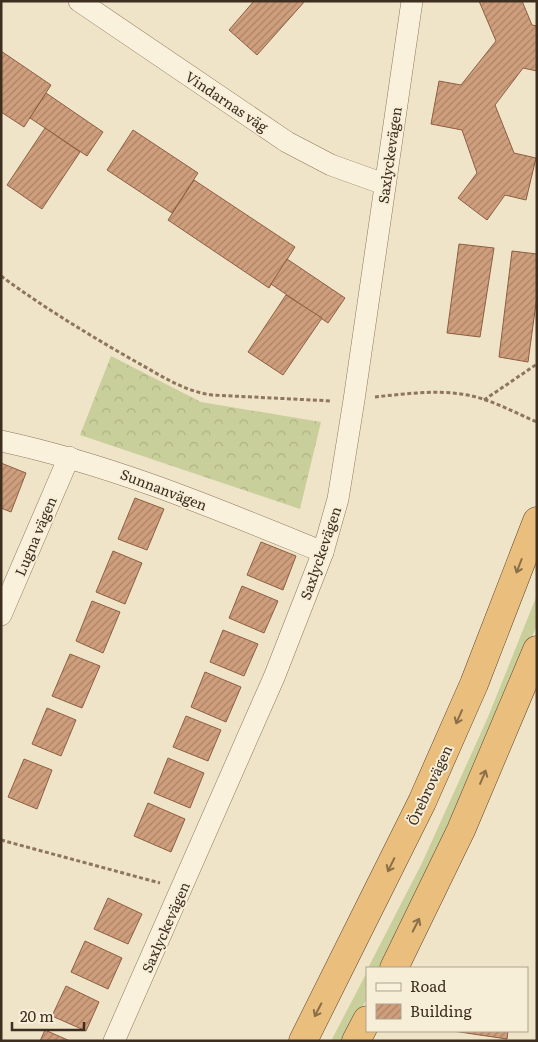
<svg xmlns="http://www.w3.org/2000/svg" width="538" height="1042" font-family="Literata,serif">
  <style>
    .grass { fill: #c9cf9b }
    .forest { fill: url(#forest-crowns) }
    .building { fill: url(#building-hatch); stroke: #8d5f41 }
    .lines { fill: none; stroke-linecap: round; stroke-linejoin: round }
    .minor-casing { stroke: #8d765c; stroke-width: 22 }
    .trunk-casing { stroke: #5b4430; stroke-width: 29 }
    .path { stroke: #8d765c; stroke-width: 3; stroke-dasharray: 4 2.5; stroke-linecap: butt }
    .minor { stroke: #faf1dc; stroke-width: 21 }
    .trunk { stroke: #eabe7c; stroke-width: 28 }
    .oneway { stroke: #8b6f49 }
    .labels { text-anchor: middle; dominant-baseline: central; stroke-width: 4; stroke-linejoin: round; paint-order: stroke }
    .street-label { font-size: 14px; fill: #3d2e20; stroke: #f7eed8 }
  </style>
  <defs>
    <pattern id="forest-crowns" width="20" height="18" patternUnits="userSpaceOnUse" patternTransform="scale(1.25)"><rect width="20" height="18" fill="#c9cf9b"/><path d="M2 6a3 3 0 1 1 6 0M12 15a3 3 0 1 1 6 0" fill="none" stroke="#aeb285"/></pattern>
    <pattern id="building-hatch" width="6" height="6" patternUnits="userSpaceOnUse" patternTransform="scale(1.25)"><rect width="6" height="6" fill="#cf9f7d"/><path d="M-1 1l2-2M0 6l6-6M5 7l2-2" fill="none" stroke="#a98266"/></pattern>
  </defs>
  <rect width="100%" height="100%" fill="#f0e4c8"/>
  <g class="grass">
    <path d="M 537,595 L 537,625 L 498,721 L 382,968 L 368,968 L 422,863 L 488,717 Z"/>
    <path d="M 367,972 L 367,998 L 345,1041 L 331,1041 Z"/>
  </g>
  <path class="forest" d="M 111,356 L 201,402 L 321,422 L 300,509 L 80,435 Z"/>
  <g class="building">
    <path d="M 254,1 L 305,1 L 257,55 L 229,30 Z"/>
    <path d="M 479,1 L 522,1 L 532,25 L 537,26 L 537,71 L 523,68 L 495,105 L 514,153 L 536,158 L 526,200 L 505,195 L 487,220 L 458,198 L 477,173 L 462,130 L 431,124 L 439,81 L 461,85 L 496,41 Z"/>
    <path d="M 1,51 L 51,85 L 24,127 L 1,112 Z"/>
    <path d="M 46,93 L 103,132 L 87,156 L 30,118 Z"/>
    <path d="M 45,128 L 80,152 L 42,209 L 7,185 Z"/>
    <path d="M 133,130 L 198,173 L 172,213 L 107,170 Z"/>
    <path d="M 194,180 L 295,247 L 269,288 L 168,220 Z"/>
    <path d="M 459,244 L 494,248 L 480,337 L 447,333 Z"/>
    <path d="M 512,251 L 537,254 L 537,296 L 528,362 L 499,357 Z"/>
    <path d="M 287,259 L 345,298 L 328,323 L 271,284 Z"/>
    <path d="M 286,295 L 322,318 L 283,375 L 248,352 Z"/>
    <path d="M 1,463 L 26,473 L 11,512 L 1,508 Z"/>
    <path d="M 135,498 L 164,509 L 147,550 L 118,539 Z"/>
    <path d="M 261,542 L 296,556 L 283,590 L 247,575 Z"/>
    <path d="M 113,551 L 142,563 L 125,604 L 96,592 Z"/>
    <path d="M 242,586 L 278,601 L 264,633 L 229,618 Z"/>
    <path d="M 92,601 L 120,612 L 103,653 L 76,641 Z"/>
    <path d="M 223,630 L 258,644 L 244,676 L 210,662 Z"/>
    <path d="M 70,654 L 100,666 L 82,708 L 52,696 Z"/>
    <path d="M 205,672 L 241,687 L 226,722 L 191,707 Z"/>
    <path d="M 47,708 L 76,720 L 61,756 L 32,744 Z"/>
    <path d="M 186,716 L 221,730 L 208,761 L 173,747 Z"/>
    <path d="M 168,758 L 204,773 L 190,808 L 154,793 Z"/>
    <path d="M 24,759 L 52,770 L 37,809 L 8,797 Z"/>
    <path d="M 148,803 L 185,819 L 171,852 L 134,836 Z"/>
    <path d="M 108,898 L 142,914 L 128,944 L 94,929 Z"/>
    <path d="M 85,941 L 122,958 L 108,989 L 71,972 Z"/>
    <path d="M 66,986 L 99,1002 L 86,1031 L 52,1016 Z"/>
    <path d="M 45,1030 L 70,1041 L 40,1041 Z"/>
    <path d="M 453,1031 L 508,1031 L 507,1039 Z"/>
  </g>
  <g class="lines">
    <g class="minor-casing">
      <g id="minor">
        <path d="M 79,1 L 287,142 L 331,165 L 384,184"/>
        <path d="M 1,441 C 113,465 217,509 323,552"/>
        <path d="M 1,615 L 69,457"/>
        <path d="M 114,1041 L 275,675 L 323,552 L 338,499 L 354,400 L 412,1"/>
      </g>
    </g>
    <g class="trunk-casing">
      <g id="trunk">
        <path d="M 394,968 L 461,830 L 537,650"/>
        <path d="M 303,1041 L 422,802 L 474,684 L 537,521"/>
        <path d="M 356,1041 L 367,1020"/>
      </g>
    </g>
    <g class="path">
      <path d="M 1,276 C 43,307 86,333 131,359 C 157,373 182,391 212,395 L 332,401"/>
      <path d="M 375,397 C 403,394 433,390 461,394 C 487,397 513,412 537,422"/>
      <path d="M 484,400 L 537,364"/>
      <path d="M 1,840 L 160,883"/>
    </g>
    <use href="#minor" class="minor"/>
    <use href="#trunk" class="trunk"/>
  </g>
  <defs><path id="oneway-shaft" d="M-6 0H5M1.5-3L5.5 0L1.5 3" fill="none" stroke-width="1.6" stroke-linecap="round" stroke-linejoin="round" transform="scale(1.25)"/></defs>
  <g class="oneway">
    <use href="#oneway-shaft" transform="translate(519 566) rotate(111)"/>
    <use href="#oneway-shaft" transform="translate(459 717) rotate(114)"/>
    <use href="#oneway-shaft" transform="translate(483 777) rotate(-67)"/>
    <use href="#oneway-shaft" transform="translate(391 865) rotate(116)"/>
    <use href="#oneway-shaft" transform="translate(416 925) rotate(-63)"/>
    <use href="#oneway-shaft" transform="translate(318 1010) rotate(117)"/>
  </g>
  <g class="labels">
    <g class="street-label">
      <text transform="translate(227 101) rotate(34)">Vindarnas väg</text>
      <text transform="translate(389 155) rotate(-82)">Saxlyckevägen</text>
      <text transform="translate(164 489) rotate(21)">Sunnanvägen</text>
      <text transform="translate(35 536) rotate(-67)">Lugna vägen</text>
      <text transform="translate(320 553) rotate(-71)">Saxlyckevägen</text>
      <text transform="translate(429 785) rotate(-65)">Örebrovägen</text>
      <text transform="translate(165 927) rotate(-66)">Saxlyckevägen</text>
    </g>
  </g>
  <rect width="538" height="1042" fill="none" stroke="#3d2e20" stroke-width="5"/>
  <rect x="366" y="967" width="162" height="65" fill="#f7eed8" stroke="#ada18e"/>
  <rect x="376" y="983" width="25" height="8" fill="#faf1dc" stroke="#ada18e"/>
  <text x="410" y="992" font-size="15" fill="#3d2e20">Road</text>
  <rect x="376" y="1004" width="25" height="15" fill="url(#building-hatch)" stroke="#ada18e"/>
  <text x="410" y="1017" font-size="15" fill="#3d2e20">Building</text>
  <path d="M12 1022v8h72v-8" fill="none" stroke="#3d2e20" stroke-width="2.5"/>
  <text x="20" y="1022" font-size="15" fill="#3d2e20" stroke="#f7eed8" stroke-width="4" paint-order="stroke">20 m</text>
</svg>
